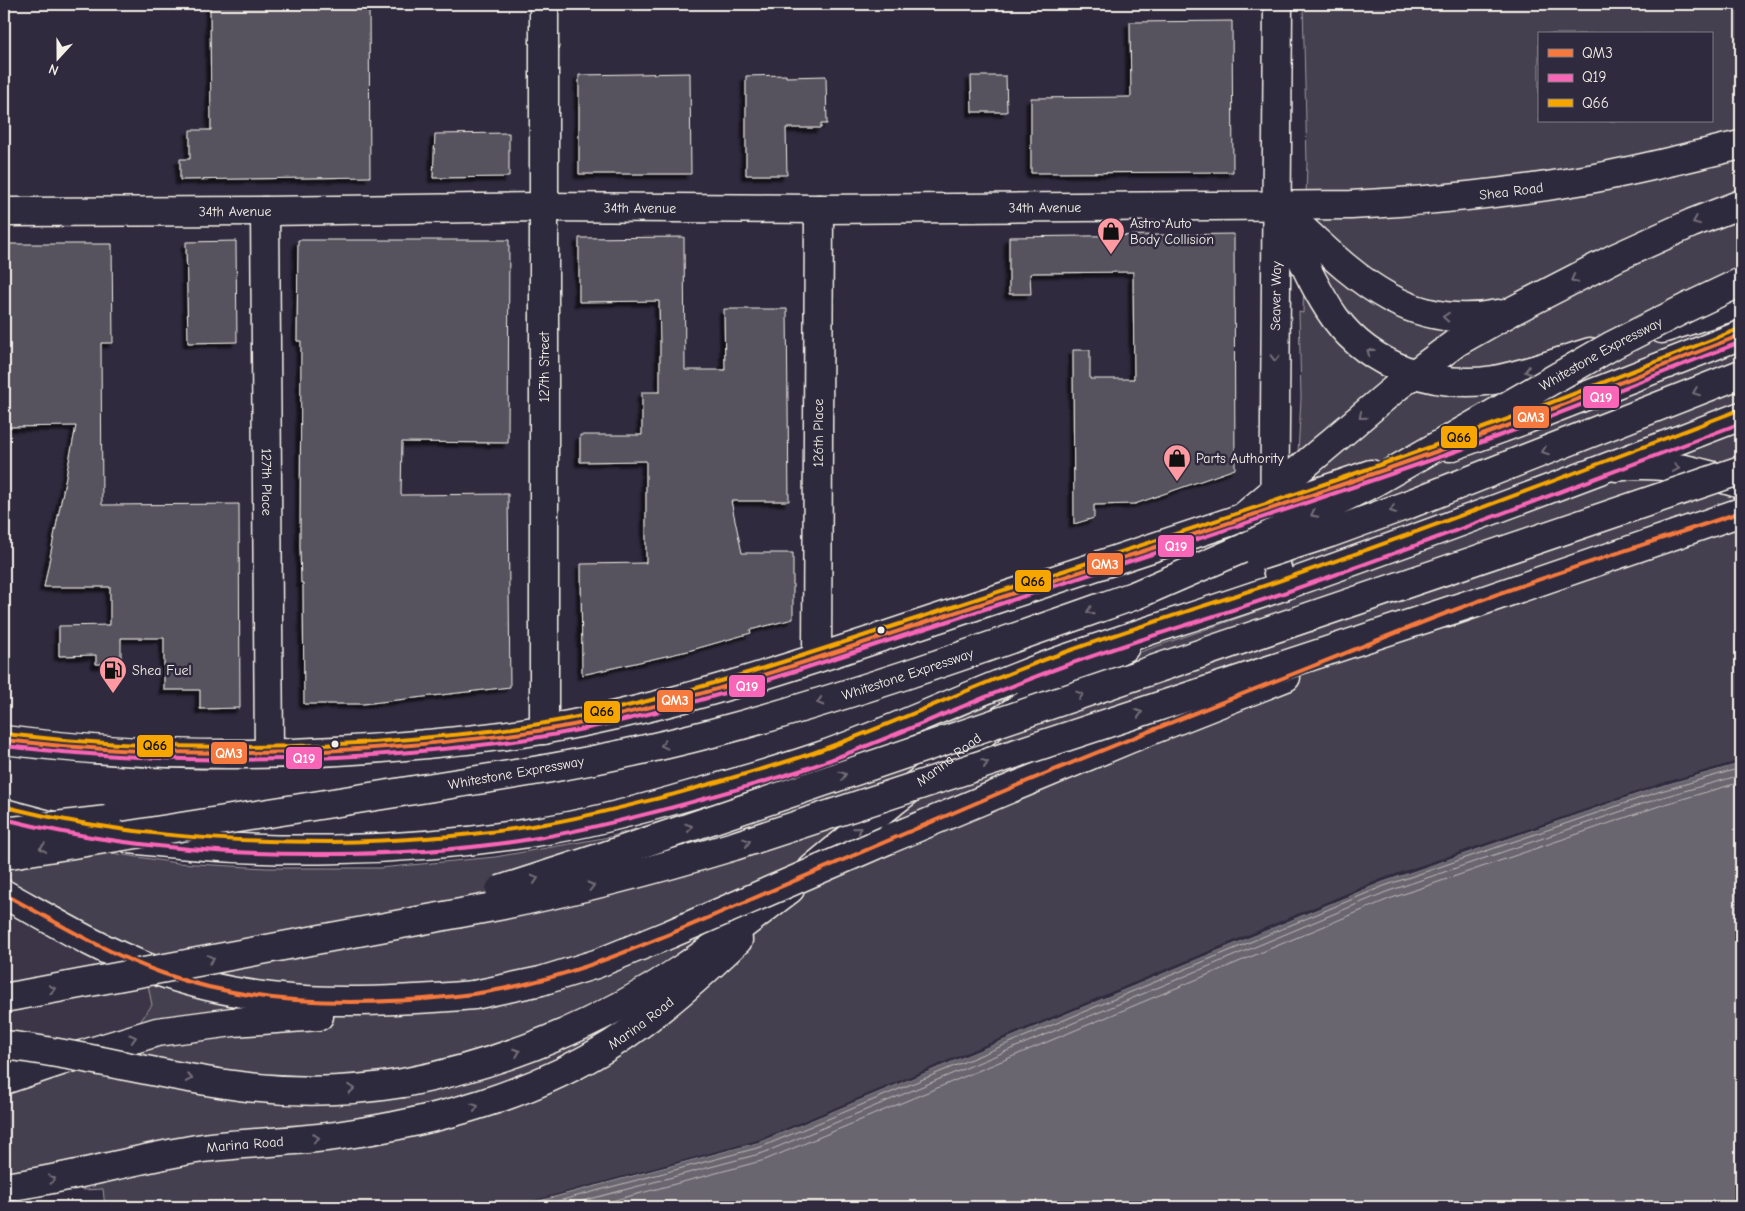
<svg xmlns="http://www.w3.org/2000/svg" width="1745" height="1211" font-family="'Comic Neue',sans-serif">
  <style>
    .built { fill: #3b3647 }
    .green { fill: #454050; stroke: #9c989c; fill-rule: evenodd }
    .water { fill: #6a6670; stroke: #a19ea0 }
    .pier { fill: #2f2a3d }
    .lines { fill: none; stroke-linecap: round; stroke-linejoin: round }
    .shore { stroke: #bdb9b8; stroke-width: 1 }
    .building { fill: #56525f; stroke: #f4f1e8; filter: url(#shadow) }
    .minor-casing { stroke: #f4f1e8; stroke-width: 31 }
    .secondary-casing { stroke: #f4f1e8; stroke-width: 31 }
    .primary-casing { stroke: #f4f1e8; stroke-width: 31 }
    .motorway-casing { stroke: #f4f1e8; stroke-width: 31 }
    .minor { stroke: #2f2a3d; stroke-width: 28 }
    .secondary { stroke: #2f2a3d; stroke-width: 28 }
    .primary { stroke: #2f2a3d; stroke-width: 28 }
    .motorway { stroke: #2f2a3d; stroke-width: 28 }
    .motorway-bridge-casing { stroke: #f4f1e8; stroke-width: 31; stroke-linecap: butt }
    .motorway-bridge { stroke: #2f2a3d; stroke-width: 28 }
    .bus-1-casing { stroke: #2f2a3d; stroke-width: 8 }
    .bus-2-casing { stroke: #2f2a3d; stroke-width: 8 }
    .bus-3-casing { stroke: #2f2a3d; stroke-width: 8 }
    .bus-1 { stroke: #f6793e; stroke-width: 4 }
    .bus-2 { stroke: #fa66b7; stroke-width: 4 }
    .bus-3 { stroke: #f7a600; stroke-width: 4 }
    .oneway { stroke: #747079 }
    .bus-dot { fill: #f4f1e8; stroke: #2f2a3d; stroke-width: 2 }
    .labels { text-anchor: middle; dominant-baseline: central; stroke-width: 5; stroke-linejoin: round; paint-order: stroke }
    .street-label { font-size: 14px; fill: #f4f1e8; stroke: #2f2a3d }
    .poi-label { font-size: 14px; fill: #f4f1e8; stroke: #2f2a3d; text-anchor: start }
    .line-badge { stroke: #2f2a3d; stroke-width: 2 }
    .badge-label { font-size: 14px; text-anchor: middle; font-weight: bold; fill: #fff }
    .pale-badge-label { font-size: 14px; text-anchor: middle; font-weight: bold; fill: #111 }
  </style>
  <defs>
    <filter id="shadow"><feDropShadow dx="-4.5" dy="4.5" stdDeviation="1" flood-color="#0009"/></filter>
  </defs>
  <rect width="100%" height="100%" fill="#2f2a3d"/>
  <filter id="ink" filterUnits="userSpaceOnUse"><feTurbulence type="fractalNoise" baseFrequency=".02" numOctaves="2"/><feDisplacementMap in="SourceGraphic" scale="10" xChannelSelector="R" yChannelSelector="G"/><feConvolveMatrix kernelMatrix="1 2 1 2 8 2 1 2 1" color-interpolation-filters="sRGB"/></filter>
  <g filter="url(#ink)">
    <path class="built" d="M 4,911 L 107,966 L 147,980 L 152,1005 L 137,1026 L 4,1070 Z"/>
    <path class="green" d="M 1303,4 L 1741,4 L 1741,763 L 1660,786 L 1382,882 L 759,1142 L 517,1207 L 105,1207 L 103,1189 L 83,1190 L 86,1183 L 102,1178 L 98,1154 L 37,1169 L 4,1173 L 4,1095 L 142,1047 L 137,1026 L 152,1005 L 147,980 L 127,945 L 4,879 L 4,834 L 85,849 L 177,863 L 267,868 L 380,868 L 495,857 L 609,837 L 884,754 L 979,708 L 1290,600 L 1301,398 L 1299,312 L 1303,313 L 1307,162 ZM 1539,34 L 1711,34 L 1711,121 L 1539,121 Z"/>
    <path class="water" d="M 1741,763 L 1741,1207 L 517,1207 L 759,1142 L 1382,882 L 1660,786 Z"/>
    <path class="pier" d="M 1741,760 L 1741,763 L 1660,786 L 1382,882 L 759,1142 L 514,1207 L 516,1205 L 758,1140 L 1381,879 L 1659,784 Z"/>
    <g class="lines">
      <g class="shore">
        <path d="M 536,1207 L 761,1147 L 1384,886 L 1661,791 L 1741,768"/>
        <path d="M 560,1207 L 763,1153 L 1386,892 L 1663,797 L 1741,775"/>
        <path d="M 589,1207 L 765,1160 L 1389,899 L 1665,804 L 1741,782"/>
      </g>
    </g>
    <g class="building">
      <path d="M 210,4 L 369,4 L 370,177 L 180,180 L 180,159 L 190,159 L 190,130 L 211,130 Z"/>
      <path d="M 1232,21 L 1233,172 L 1031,173 L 1031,98 L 1131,97 L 1130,22 Z"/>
      <path d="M 690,73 L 691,174 L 579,174 L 579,75 Z"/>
      <path d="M 786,75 L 786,77 L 826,76 L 827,124 L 821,124 L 821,128 L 786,128 L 787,175 L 746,175 L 746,76 Z"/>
      <path d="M 971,76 L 1006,76 L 1007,112 L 972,112 Z"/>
      <path d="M 509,133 L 509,177 L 433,178 L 435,134 Z"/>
      <path d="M 1234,234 L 1235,469 L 1135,504 L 1094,505 L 1094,518 L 1074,524 L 1073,350 L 1090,350 L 1090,379 L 1134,379 L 1133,272 L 1033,273 L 1030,274 L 1031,294 L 1009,294 L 1009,237 Z"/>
      <path d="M 684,237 L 685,370 L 725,370 L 724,309 L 787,309 L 789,501 L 731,501 L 742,553 L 793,553 L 793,619 L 750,630 L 751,633 L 688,651 L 582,675 L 581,564 L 646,563 L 646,461 L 580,462 L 580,435 L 642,435 L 642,392 L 660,392 L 660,343 L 659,301 L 579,302 L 579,238 Z"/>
      <path d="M 298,240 L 509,240 L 508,443 L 402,442 L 401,495 L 508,494 L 510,687 L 363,704 L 304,704 L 303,583 L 301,583 L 300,546 L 301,341 L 297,341 Z"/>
      <path d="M 236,241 L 237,342 L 188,343 L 186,242 Z"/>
      <path d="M 4,244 L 112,244 L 113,343 L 101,343 L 102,505 L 239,504 L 240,708 L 200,709 L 200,690 L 164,690 L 164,638 L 121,638 L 121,664 L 96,664 L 96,655 L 59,656 L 59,626 L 110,625 L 110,587 L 44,587 L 76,426 L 4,427 Z"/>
    </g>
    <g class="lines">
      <g class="minor-casing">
        <g id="minor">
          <path id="s1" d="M 265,211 L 269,753"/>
          <path id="s2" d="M 4,212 L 265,211 L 544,207 L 819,209 L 1351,205 C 1427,201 1503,194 1578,181 C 1633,172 1687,157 1741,145"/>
          <path d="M 1616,467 C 1659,460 1701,472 1741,484"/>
          <path id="s3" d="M 817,658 L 819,209"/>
          <path d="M 544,730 L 544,4"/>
          <path id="s4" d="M 812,869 L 893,802 L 991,727 L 1057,683 L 1125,647"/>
          <path id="s5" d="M 4,1187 C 71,1179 136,1158 203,1148 C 249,1142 296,1142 342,1135 C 436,1121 531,1096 612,1044 C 658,1014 698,978 738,940"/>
        </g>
      </g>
      <g class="secondary-casing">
        <path id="secondary" d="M 1278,4 L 1274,558 L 1279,576 L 1286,585"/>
      </g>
      <g class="primary-casing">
        <g id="primary">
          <path d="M 1278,206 C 1296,244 1311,284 1335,318 C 1371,367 1436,389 1494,380 C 1527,374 1558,362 1590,352"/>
          <path d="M 1662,329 L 1741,304"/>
          <path d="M 1450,447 L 1527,419 L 1741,335"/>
          <path d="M 4,740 C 144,758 287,758 427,744 C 467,740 508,736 547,729 C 684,705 816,659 948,615 C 1089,568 1231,523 1371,474"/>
          <path d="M 4,813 L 53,826"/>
          <path d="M 130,839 C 263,855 403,853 535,832 C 588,824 640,810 691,795 C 735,783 778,771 821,756 C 903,727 982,688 1065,659 C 1139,633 1215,610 1289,584 C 1441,530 1591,474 1741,416"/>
        </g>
      </g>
      <g class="motorway-casing">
        <g id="motorway">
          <path d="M 1277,205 C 1343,264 1399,334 1498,314"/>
          <path d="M 1242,518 L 1398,386 L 1457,342 L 1512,311 L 1617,257 L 1692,223 L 1741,204"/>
          <path d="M 1447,613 L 1741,512"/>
          <path id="s6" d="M 471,781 C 553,769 636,753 716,732 C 859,694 997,644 1136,595"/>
          <path d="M 887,840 L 1129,739 L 1286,677"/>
          <path d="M 4,894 C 51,920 98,949 149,968 C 255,1009 363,1004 474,995"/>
          <path d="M 4,1080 L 61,1061 L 157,1032 L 233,1022 L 319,1016"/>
          <path d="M 403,1083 C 502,1064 598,1025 683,968 C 720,944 754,916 790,889"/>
        </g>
      </g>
      <use href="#minor" class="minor"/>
      <use href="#secondary" class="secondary"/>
      <use href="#primary" class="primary"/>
      <use href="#motorway" class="motorway"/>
      <g class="motorway-bridge-casing">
        <g id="motorway-bridge">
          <path d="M 1259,556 L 1330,533 L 1407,505 L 1741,374"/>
          <path id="s7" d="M 1136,595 L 1244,548 L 1371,484 L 1613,345 L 1686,308 L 1741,282"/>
          <path d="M 4,832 L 107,820"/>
          <path d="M 4,855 L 471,781"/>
          <path d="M 500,890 L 602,857 L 1741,470"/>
          <path d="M 474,995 L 541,981 L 596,964 L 670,934 L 887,840"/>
          <path d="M 4,998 L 493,907 C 575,891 655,870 734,846 L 1470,604"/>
          <path d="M 4,1045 C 83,1054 160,1076 240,1086 C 294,1093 349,1092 403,1083"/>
        </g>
      </g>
      <use href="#motorway-bridge" class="motorway-bridge"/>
      <g class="bus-1-casing">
        <g id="bus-1">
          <path d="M 4,740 C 140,756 275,757 411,745 C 465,740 519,735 573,725 C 671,705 766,675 860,644 C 926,622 992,600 1058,579 C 1205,531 1351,483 1496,430 C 1578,400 1659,367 1741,335"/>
          <path d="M 4,894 C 56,922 106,953 162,973 C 251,1006 362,1006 456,996 C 556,986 646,944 738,905 C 829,866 920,827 1011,788 C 1111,746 1212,706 1313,666 C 1364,646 1416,624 1468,605 C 1558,571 1650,543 1741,512"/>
        </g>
      </g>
      <g class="bus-2-casing">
        <g id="bus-2">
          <path d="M 4,746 C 140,762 274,764 411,752 C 465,747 519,742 573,731 C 670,712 766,681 860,650 C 929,628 998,605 1067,582 C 1211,535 1354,488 1496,437 C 1579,407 1660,373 1741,342"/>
          <path d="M 4,819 C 111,846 219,855 329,854 C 399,854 468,850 537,838 C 582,831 626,819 670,808 C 714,796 758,784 802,770 C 891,740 976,698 1064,666 C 1138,639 1214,617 1289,591 C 1441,538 1591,480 1741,423"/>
        </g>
      </g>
      <g class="bus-3-casing">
        <g id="bus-3">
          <path d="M 5,734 C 140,750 275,751 411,739 C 465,734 519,729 572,718 C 670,699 765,668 860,637 C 925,616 991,594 1057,573 C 1203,525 1350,477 1494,424 C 1576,394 1657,361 1739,329"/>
          <path d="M 6,807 C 113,834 219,842 330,842 C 399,841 469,837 538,825 C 583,818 627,806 671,795 C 714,783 758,771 801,757 C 890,727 975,684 1063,653 C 1137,626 1213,604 1287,578 C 1439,525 1589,468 1739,410"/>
        </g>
      </g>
      <use href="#bus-1" class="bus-1"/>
      <use href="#bus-2" class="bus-2"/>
      <use href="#bus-3" class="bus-3"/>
    </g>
    <defs><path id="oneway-chevron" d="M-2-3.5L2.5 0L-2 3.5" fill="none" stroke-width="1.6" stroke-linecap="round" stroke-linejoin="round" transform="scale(1.25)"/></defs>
    <g class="oneway">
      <use href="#oneway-chevron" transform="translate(1696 221) rotate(158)"/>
      <use href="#oneway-chevron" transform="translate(1574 279) rotate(152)"/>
      <use href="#oneway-chevron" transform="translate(1446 317) rotate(-175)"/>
      <use href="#oneway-chevron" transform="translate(1370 352) rotate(-143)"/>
      <use href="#oneway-chevron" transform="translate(1275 358) rotate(91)"/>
      <use href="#oneway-chevron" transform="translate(1528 371) rotate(163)"/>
      <use href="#oneway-chevron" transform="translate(1696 392) rotate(159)"/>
      <use href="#oneway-chevron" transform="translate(1362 416) rotate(140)"/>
      <use href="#oneway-chevron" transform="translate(1545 451) rotate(159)"/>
      <use href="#oneway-chevron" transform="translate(1676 468) rotate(10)"/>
      <use href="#oneway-chevron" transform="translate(1393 510) rotate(160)"/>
      <use href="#oneway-chevron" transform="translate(1314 514) rotate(153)"/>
      <use href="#oneway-chevron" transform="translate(1090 611) rotate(160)"/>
      <use href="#oneway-chevron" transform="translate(1080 695) rotate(-19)"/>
      <use href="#oneway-chevron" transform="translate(820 702) rotate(163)"/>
      <use href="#oneway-chevron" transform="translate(1139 713) rotate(-18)"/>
      <use href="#oneway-chevron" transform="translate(664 745) rotate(167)"/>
      <use href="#oneway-chevron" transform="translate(985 763) rotate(-18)"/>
      <use href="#oneway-chevron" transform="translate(843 775) rotate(-19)"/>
      <use href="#oneway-chevron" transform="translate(689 827) rotate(-19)"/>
      <use href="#oneway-chevron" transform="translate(858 830) rotate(-40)"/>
      <use href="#oneway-chevron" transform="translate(747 842) rotate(-18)"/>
      <use href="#oneway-chevron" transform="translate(43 848) rotate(171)"/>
      <use href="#oneway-chevron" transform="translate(535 879) rotate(-18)"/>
      <use href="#oneway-chevron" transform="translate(591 886) rotate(-14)"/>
      <use href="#oneway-chevron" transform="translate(211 959) rotate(-11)"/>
      <use href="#oneway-chevron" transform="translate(52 989) rotate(-11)"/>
      <use href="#oneway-chevron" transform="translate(133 1038) rotate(-16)"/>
      <use href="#oneway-chevron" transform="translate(517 1052) rotate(-21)"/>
      <use href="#oneway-chevron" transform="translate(189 1078) rotate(10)"/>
      <use href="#oneway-chevron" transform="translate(351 1089) rotate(-4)"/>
      <use href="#oneway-chevron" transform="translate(475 1107) rotate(-18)"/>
      <use href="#oneway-chevron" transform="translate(316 1138) rotate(-5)"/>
      <use href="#oneway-chevron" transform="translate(52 1179) rotate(-13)"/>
    </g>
  </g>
  <defs>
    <g id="shop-pin" transform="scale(1.4375)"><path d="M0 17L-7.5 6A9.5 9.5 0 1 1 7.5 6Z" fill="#ff9aa2" stroke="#2f2a3d"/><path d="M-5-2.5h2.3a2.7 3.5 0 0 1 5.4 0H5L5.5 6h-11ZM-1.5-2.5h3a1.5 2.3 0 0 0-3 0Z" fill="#111"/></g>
    <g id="fuel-pin" transform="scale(1.4375)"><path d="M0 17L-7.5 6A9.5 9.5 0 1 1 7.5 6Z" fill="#ff9aa2" stroke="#2f2a3d"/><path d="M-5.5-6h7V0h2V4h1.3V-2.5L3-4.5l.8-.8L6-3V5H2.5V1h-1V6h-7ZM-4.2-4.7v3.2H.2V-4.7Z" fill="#111"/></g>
  </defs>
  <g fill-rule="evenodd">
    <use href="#shop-pin" x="1111" y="231"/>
    <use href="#shop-pin" x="1177" y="458"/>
    <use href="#fuel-pin" x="113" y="670"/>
  </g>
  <g class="bus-dot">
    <circle cx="881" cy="630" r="4.5"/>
    <circle cx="335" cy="744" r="4.5"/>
  </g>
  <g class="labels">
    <g class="street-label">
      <text stroke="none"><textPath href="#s2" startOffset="1508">Shea Road</textPath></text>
      <text stroke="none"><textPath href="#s2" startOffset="1041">34th Avenue</textPath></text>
      <text stroke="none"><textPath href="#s2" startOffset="636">34th Avenue</textPath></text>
      <text stroke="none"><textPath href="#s2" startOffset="231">34th Avenue</textPath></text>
      <text transform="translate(1276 296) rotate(-89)">Seaver Way</text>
      <text stroke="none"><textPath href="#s7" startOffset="524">Whitestone Expressway</textPath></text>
      <text transform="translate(544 367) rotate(-90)">127th Street</text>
      <text stroke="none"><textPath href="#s3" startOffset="225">126th Place</textPath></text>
      <text stroke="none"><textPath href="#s1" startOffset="271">127th Place</textPath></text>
      <text stroke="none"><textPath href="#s6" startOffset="450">Whitestone Expressway</textPath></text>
      <text stroke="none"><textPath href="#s4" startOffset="175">Marina Road</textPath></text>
      <text transform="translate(516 773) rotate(-10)">Whitestone Expressway</text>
      <text stroke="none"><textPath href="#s5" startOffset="665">Marina Road</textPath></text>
      <text stroke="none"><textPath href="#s5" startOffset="245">Marina Road</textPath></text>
    </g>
    <g class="poi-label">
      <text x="1130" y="223">Astro Auto<tspan x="1130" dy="16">Body Collision</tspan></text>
      <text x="1196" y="458">Parts Authority</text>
      <text x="132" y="670">Shea Fuel</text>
    </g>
  </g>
  <g class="line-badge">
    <rect x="1582" y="385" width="38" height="24" rx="5" fill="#fa66b7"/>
    <rect x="1512" y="405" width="38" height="24" rx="5" fill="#f6793e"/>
    <rect x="1440" y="425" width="38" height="24" rx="5" fill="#f7a600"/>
    <rect x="1157" y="534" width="38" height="24" rx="5" fill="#fa66b7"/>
    <rect x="1086" y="552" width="38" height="24" rx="5" fill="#f6793e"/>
    <rect x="1014" y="569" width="38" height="24" rx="5" fill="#f7a600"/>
    <rect x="728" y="674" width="38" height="24" rx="5" fill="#fa66b7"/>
    <rect x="656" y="689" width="38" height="24" rx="5" fill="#f6793e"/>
    <rect x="583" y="700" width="38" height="24" rx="5" fill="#f7a600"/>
    <rect x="136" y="734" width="38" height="24" rx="5" fill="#f7a600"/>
    <rect x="210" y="741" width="38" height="24" rx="5" fill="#f6793e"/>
    <rect x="285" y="746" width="38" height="24" rx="5" fill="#fa66b7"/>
  </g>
  <g class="badge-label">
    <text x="1601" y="402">Q19</text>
    <text x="1531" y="422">QM3</text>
    <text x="1176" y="551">Q19</text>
    <text x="1105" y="569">QM3</text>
    <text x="747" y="691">Q19</text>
    <text x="675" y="705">QM3</text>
    <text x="229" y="758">QM3</text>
    <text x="304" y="763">Q19</text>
  </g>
  <g class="pale-badge-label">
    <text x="1459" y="442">Q66</text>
    <text x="1033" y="586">Q66</text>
    <text x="602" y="716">Q66</text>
    <text x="155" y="750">Q66</text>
  </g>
  <rect width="1745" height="1211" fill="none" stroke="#2f2a3d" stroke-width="20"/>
  <rect x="10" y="10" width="1725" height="1191" fill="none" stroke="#f4f1e8" stroke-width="2" filter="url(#ink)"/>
  <rect x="1538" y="32" width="175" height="90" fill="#2f2a3d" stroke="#7e7a81"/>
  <rect x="1548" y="49" width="25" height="8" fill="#f6793e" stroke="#7e7a81"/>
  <text x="1582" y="58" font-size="15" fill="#f4f1e8">QM3</text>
  <rect x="1548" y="74" width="25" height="8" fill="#fa66b7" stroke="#7e7a81"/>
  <text x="1582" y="82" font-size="15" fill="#f4f1e8">Q19</text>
  <rect x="1548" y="99" width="25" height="8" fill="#f7a600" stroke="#7e7a81"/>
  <text x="1582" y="108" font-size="15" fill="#f4f1e8">Q66</text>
  <g transform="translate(58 58) rotate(201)" stroke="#2f2a3d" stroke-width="4" paint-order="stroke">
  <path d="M0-4L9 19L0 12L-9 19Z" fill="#f4f1e8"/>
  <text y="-8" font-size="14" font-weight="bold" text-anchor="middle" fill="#f4f1e8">N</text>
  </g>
</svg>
